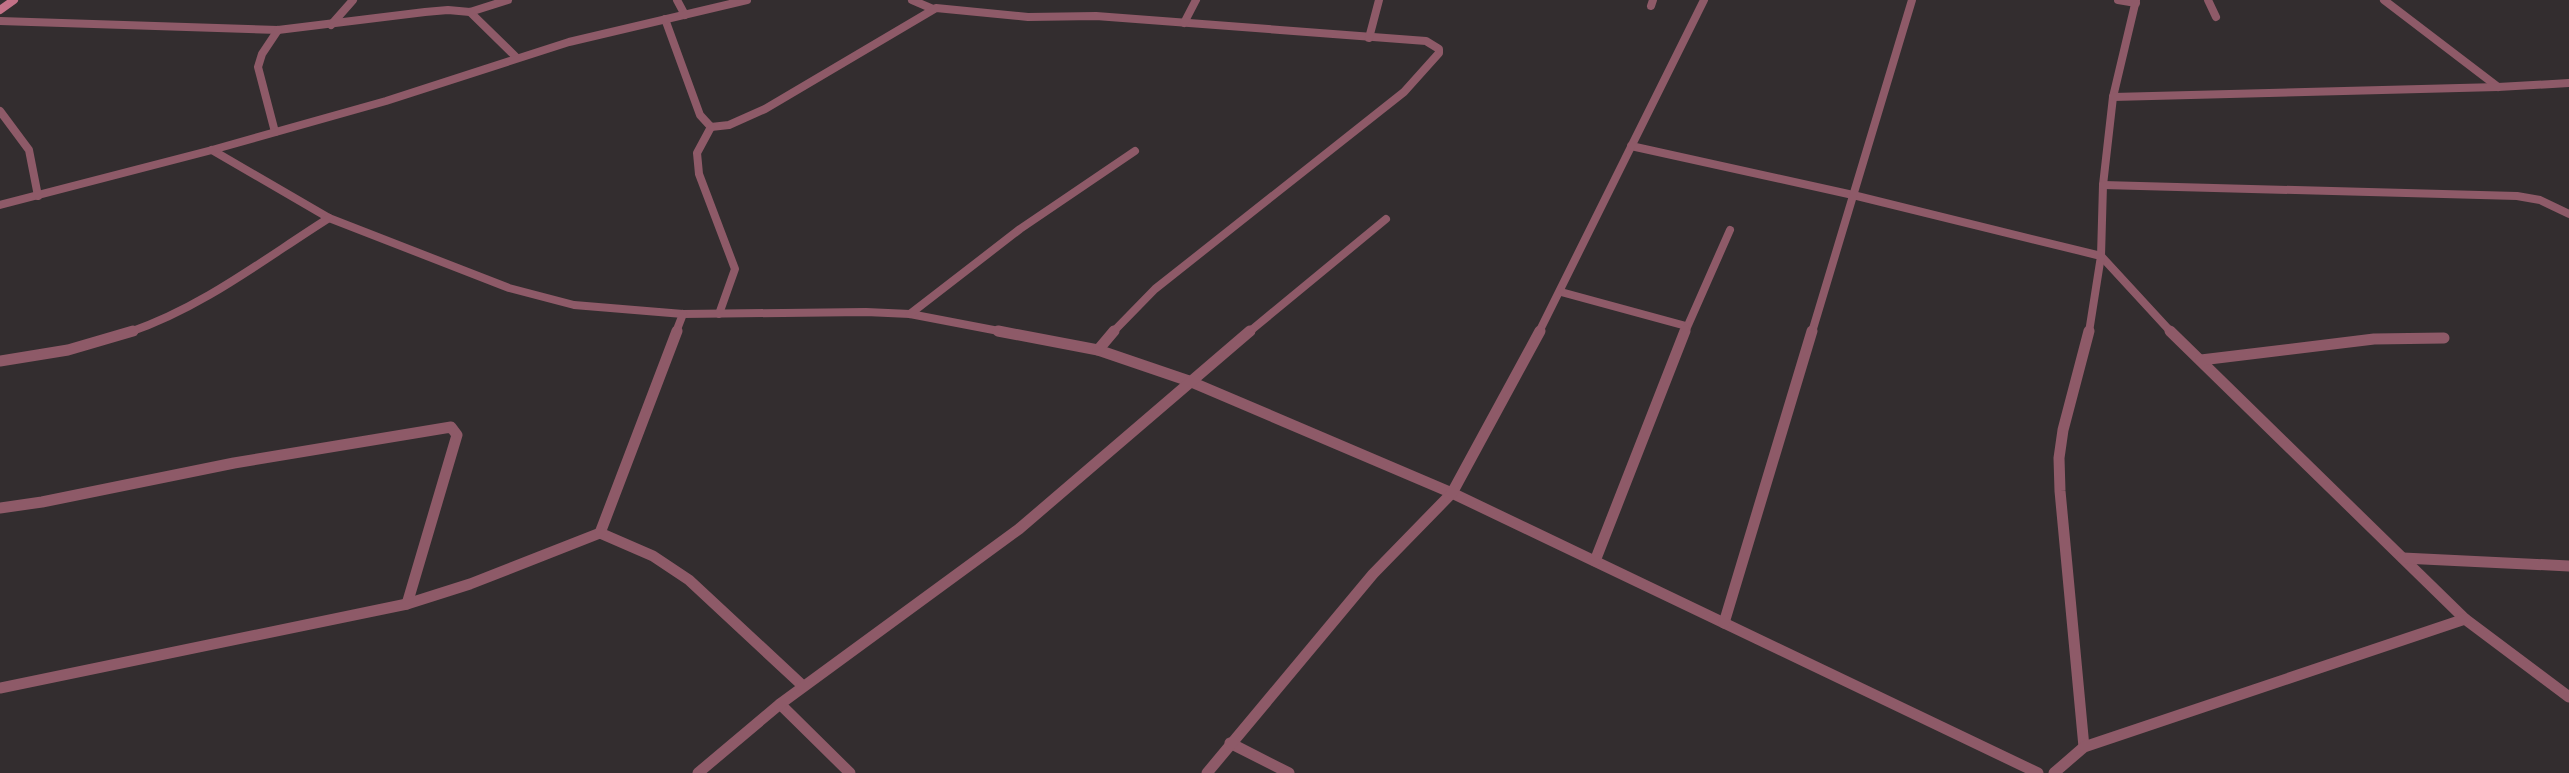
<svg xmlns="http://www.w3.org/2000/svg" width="2569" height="773" font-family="'Sofia Sans Condensed',sans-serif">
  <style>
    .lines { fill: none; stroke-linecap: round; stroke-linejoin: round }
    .lane { stroke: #8e5a68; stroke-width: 8 }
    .street-far1 { stroke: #8e5a68; stroke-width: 8 }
    .street { stroke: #8e5a68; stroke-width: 11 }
    .secondary { stroke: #c37187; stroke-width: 8 }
  </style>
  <rect width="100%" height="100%" fill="#332d2f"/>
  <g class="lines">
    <path class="lane" d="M 1651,6 L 1653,0"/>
    <g class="street-far1">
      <path d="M 677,0 L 685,15"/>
      <path d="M 912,0 L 933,9"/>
      <path d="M 2118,0 L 2136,3"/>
      <path d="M 2136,0 L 2113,97 L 2103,185 L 2101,256 L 2171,332"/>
      <path d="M 2208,0 L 2216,17"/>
      <path d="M 2384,0 L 2498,87"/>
      <path d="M 470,12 L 516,57"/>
      <path d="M 665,19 L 700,115 L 711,127 L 729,125 L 765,109 L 936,8 L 1028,17 L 1096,16 L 1426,41 L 1439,49 L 1439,53 L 1404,92 L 1155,289 L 1113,332"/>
      <path d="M 0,21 L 278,30 L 425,12 L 448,10 L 470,12 L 508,0"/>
      <path d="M 1184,23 L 1196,0"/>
      <path d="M 331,25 L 353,0"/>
      <path d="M 1369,38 L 1379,0"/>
      <path d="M 2113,97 L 2498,87 L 2569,83"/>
      <path d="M 0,111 L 29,150 L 38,196"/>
      <path d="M 711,127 L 697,153 L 699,174 L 735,269 L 719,314"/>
      <path d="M 275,132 L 258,67 L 262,54 L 278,30"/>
      <path d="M 1631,146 L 1853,195 L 2101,256 L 2089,332"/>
      <path d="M 212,150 L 329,218 L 509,288 L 574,305 L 683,314 L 866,312 L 910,314 L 1004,332"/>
      <path d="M 2103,185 L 2517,196 L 2540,200 L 2569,214"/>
      <path d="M 0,205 L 212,150 L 386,101 L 569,42 L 747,0"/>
      <path d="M 1561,292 L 1686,326"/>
      <path d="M 910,314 L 1020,229 L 1135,151"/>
      <path d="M 130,332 C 203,307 264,259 329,218"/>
      <path d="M 676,332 L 683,314"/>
      <path d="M 1249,332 L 1386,219"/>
      <path d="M 1539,332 L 1704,0"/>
      <path d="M 1685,332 L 1730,230"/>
      <path d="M 1812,332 L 1912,0"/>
    </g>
    <g class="street">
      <path d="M 998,331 L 1098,350 L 1189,381 L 1452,493 L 2038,773"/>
      <path d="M 2170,331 L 2465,619 L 2569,697"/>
      <path d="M 1098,350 L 1114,331"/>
      <path d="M 2201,360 L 2374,339 L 2444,338"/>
      <path d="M 0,361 L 68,350 L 133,331"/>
      <path d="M 0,508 L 42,502 L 234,463 L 451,427 L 457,435 L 407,604"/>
      <path d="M 600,533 L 677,331"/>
      <path d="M 2403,558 L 2569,566"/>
      <path d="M 1595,561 L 1685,331"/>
      <path d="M 1724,623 L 1812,331"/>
      <path d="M 0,688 L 407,604 L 470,584 L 600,533 L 653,556 L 689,580 L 803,686"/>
      <path d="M 780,704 L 850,773"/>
      <path d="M 1230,743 L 1289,773"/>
      <path d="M 2084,747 L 2060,491 L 2059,458 L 2063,430 L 2089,331"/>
      <path d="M 698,773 L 780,704 L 1019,529 L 1250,331"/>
      <path d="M 1207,773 L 1373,574 L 1452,493 L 1540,331"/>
      <path d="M 2054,773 L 2084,747 L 2465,619"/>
    </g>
    <path class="secondary" d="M 0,10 L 14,0"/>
  </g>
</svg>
